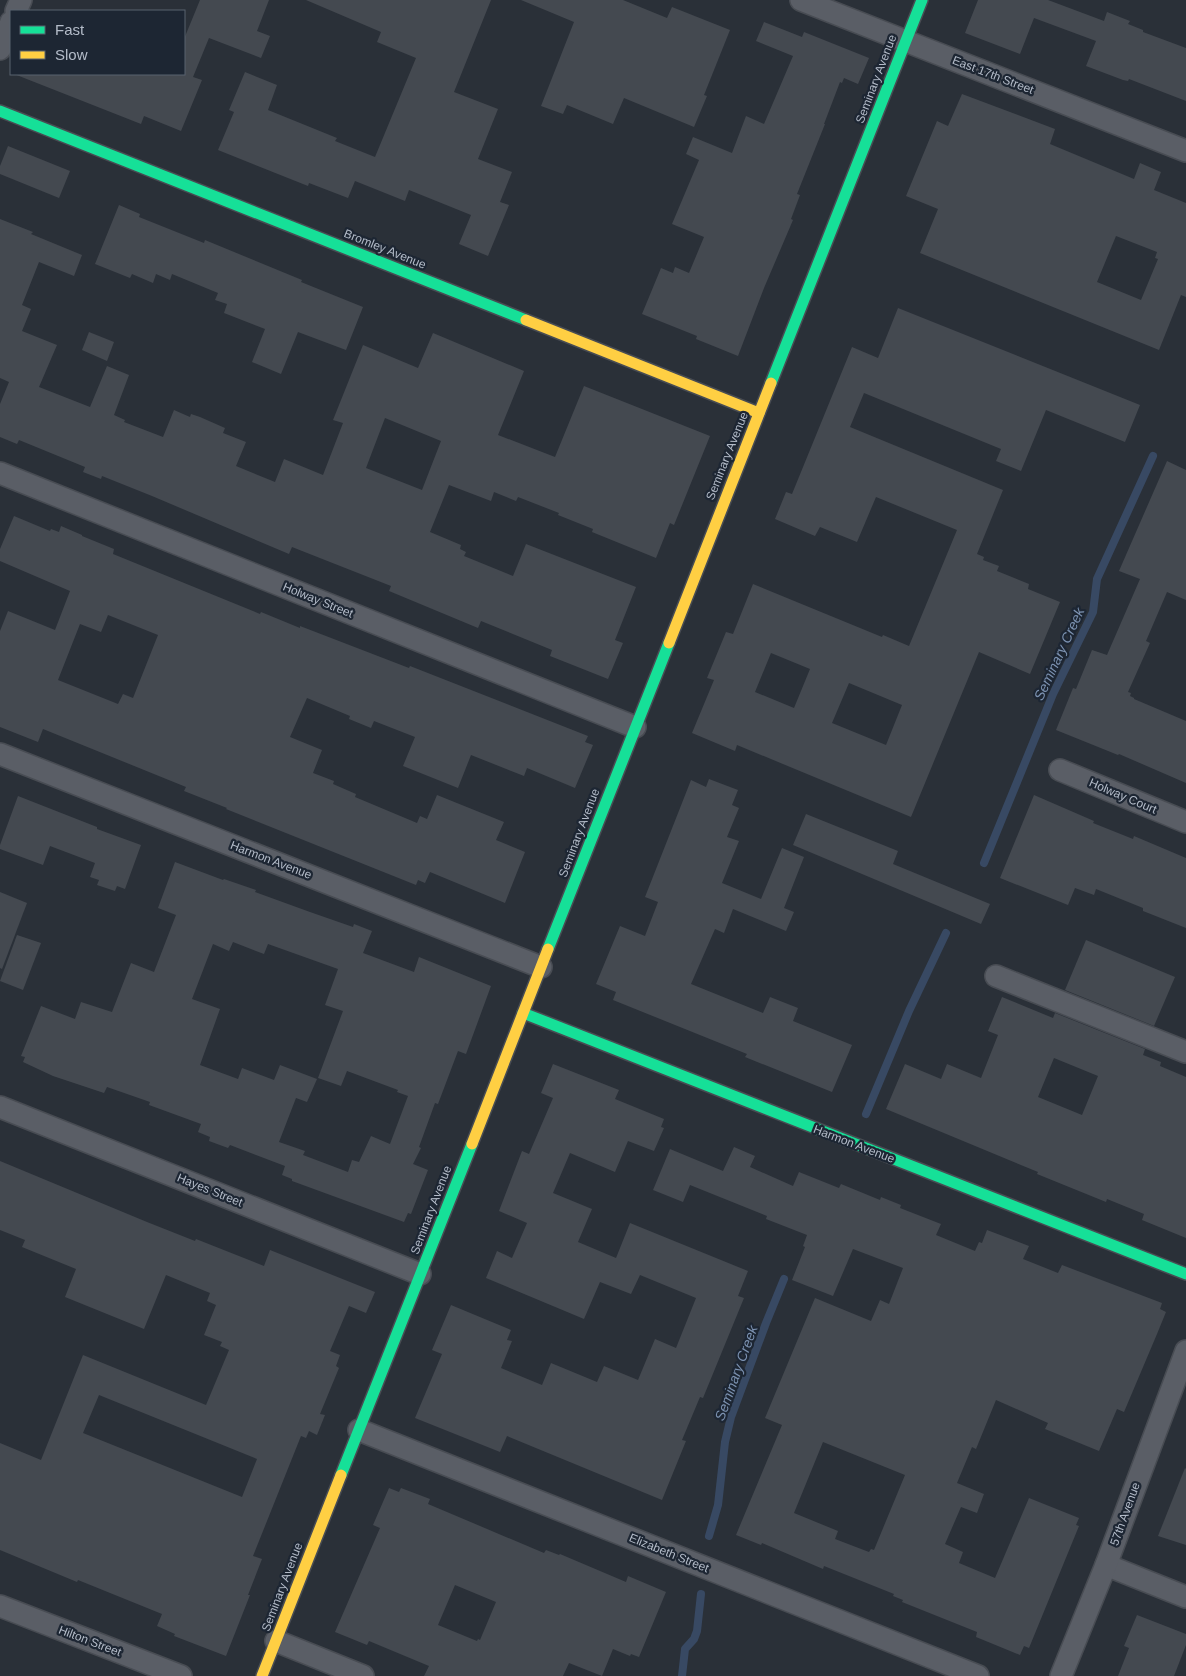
<svg xmlns="http://www.w3.org/2000/svg" width="1186" height="1676" font-family="Arial,sans-serif">
  <style>
    .lines { fill: none; stroke-linecap: round; stroke-linejoin: round }
    .stream { stroke: #384963; stroke-width: 8 }
    .building { fill: #444950; fill-rule: evenodd }
    .street-casing { stroke: #484c53; stroke-width: 24 }
    .fast-casing { stroke: #484c53; stroke-width: 14 }
    .slow-casing { stroke: #484c53; stroke-width: 14 }
    .street { stroke: #5a5e66; stroke-width: 21 }
    .fast { stroke: #16e098; stroke-width: 11 }
    .slow { stroke: #ffcf43; stroke-width: 11 }
    .labels { text-anchor: middle; dominant-baseline: central; stroke-width: 4.5; stroke-linejoin: round; paint-order: stroke }
    .street-label { font-size: 12px; fill: #b4bcc9; stroke: #1d2633 }
    .water-label { font-size: 14px; font-style: italic; fill: #7c92b1; stroke: #1d2633 }
  </style>
  <rect width="100%" height="100%" fill="#2a3038"/>
  <g class="lines">
    <g class="stream">
      <path d="M 984,863 L 1053,694 L 1093,612 L 1097,579 L 1153,456"/>
      <path d="M 866,1114 L 909,1011 L 946,933"/>
      <path d="M 709,1536 L 718,1505 L 725,1442 L 731,1417 L 766,1323 L 784,1279"/>
      <path d="M 682,1676 L 685,1649 L 694,1639 L 697,1631 L 701,1594"/>
    </g>
  </g>
  <g class="building">
    <path d="M 200,0 L 269,0 L 257,31 L 270,36 L 261,58 L 209,38 L 193,77 L 202,80 L 181,131 L 144,116 L 141,124 L 14,74 L 184,74 L 184,39 Z"/>
    <path d="M 306,0 L 491,0 L 454,92 L 498,109 L 478,159 L 512,172 L 500,202 L 509,205 L 488,256 L 459,244 L 471,215 L 409,190 L 405,201 L 355,181 L 348,198 L 309,183 L 308,186 L 218,150 L 234,112 L 229,110 L 245,72 L 277,85 L 268,110 L 337,138 L 335,141 L 375,157 L 416,58 L 377,42 L 381,32 Z"/>
    <path d="M 521,0 L 623,0 L 667,18 L 672,7 L 730,30 L 704,95 L 707,96 L 694,127 L 624,98 L 613,124 L 567,105 L 563,114 L 541,106 L 574,22 Z"/>
    <path d="M 978,0 L 1048,0 L 1104,21 L 1107,12 L 1130,21 L 1128,24 L 1143,30 L 1143,32 L 1186,48 L 1186,101 L 1129,79 L 1128,81 L 1123,80 L 1086,66 L 1096,41 L 1034,18 L 1020,54 L 965,33 Z"/>
    <path d="M 764,22 L 802,37 L 804,32 L 869,58 L 858,84 L 844,78 L 842,83 L 840,82 L 824,124 L 825,124 L 797,194 L 800,195 L 791,219 L 793,220 L 764,288 L 738,356 L 696,339 L 697,336 L 642,314 L 661,268 L 673,273 L 675,267 L 689,273 L 704,237 L 672,224 L 699,160 L 686,154 L 693,137 L 732,153 L 746,116 L 764,124 L 793,56 L 756,41 Z"/>
    <path d="M 962,94 L 1055,129 L 1050,144 L 1134,179 L 1140,163 L 1161,172 L 1154,190 L 1186,203 L 1186,297 L 1181,295 L 1159,350 L 920,253 L 938,209 L 906,196 L 937,121 L 948,126 ZM 1116,236 L 1157,252 L 1155,258 L 1158,259 L 1141,300 L 1097,282 Z"/>
    <path d="M 8,146 L 70,171 L 59,198 L 0,174 L 0,166 Z"/>
    <path d="M 119,205 L 140,214 L 139,217 L 204,243 L 205,240 L 302,280 L 301,282 L 363,307 L 346,350 L 298,332 L 281,374 L 252,362 L 265,329 L 224,313 L 227,304 L 215,300 L 218,293 L 172,274 L 170,280 L 156,274 L 153,283 L 132,274 L 130,278 L 95,264 Z"/>
    <path d="M 0,219 L 33,232 L 31,234 L 82,255 L 74,276 L 39,262 L 22,305 L 31,309 L 22,331 L 57,345 L 39,387 L 90,407 L 107,366 L 129,375 L 114,415 L 125,420 L 124,422 L 163,437 L 174,410 L 190,417 L 191,414 L 200,417 L 225,428 L 223,433 L 246,442 L 236,466 L 275,482 L 284,459 L 323,475 L 343,423 L 333,420 L 363,345 L 418,368 L 433,333 L 524,371 L 498,435 L 555,457 L 584,386 L 710,436 L 674,525 L 670,523 L 656,558 L 592,532 L 593,529 L 558,515 L 559,513 L 518,497 L 516,501 L 494,492 L 491,501 L 449,485 L 430,532 L 461,545 L 460,549 L 466,552 L 464,556 L 513,576 L 526,544 L 636,587 L 615,640 L 623,643 L 608,679 L 550,656 L 552,650 L 481,621 L 478,628 L 389,591 L 391,586 L 330,562 L 292,547 L 289,554 L 152,496 L 102,476 L 101,479 L 83,472 L 85,467 L 19,440 L 17,444 L 0,437 L 0,404 L 9,382 L 0,378 ZM 385,418 L 441,441 L 422,490 L 366,468 Z"/>
    <path d="M 898,308 L 1140,405 L 1125,442 L 1046,410 L 1021,471 L 996,461 L 1001,449 L 864,393 L 850,427 L 1003,490 L 977,554 L 984,557 L 983,560 L 999,566 L 997,571 L 1029,584 L 1028,589 L 1060,602 L 1030,674 L 979,652 L 911,817 L 737,745 L 735,751 L 692,733 L 714,680 L 707,678 L 726,632 L 733,634 L 753,584 L 882,637 L 883,635 L 909,646 L 957,530 L 876,497 L 857,542 L 820,527 L 815,536 L 775,519 L 786,492 L 792,494 L 852,347 L 878,358 ZM 771,653 L 810,669 L 794,708 L 755,692 ZM 849,683 L 902,705 L 886,745 L 832,723 Z"/>
    <path d="M 89,332 L 114,342 L 107,361 L 82,350 Z"/>
    <path d="M 1167,461 L 1186,470 L 1186,600 L 1167,592 L 1146,641 L 1150,643 L 1128,692 L 1131,693 L 1130,696 L 1134,698 L 1134,699 L 1186,721 L 1186,783 L 1119,754 L 1118,755 L 1056,730 L 1073,688 L 1076,689 L 1092,650 L 1107,655 L 1140,579 L 1119,571 Z"/>
    <path d="M 14,516 L 50,531 L 51,529 L 59,532 L 61,526 L 82,535 L 82,536 L 114,549 L 113,554 L 260,614 L 261,612 L 300,628 L 300,626 L 409,668 L 410,666 L 588,736 L 585,742 L 593,745 L 575,788 L 527,768 L 524,776 L 471,755 L 458,788 L 403,766 L 415,737 L 374,721 L 371,728 L 349,719 L 350,716 L 307,698 L 290,737 L 322,750 L 313,773 L 334,781 L 333,784 L 356,794 L 355,797 L 417,823 L 420,816 L 427,819 L 437,795 L 504,822 L 496,840 L 525,852 L 505,903 L 430,872 L 425,883 L 418,880 L 416,885 L 226,809 L 227,808 L 184,791 L 186,787 L 43,729 L 38,742 L 0,727 L 0,631 L 8,611 L 55,630 L 70,591 L 0,561 L 0,549 ZM 108,615 L 158,635 L 133,698 L 123,694 L 118,704 L 58,680 L 80,624 L 101,632 Z"/>
    <path d="M 709,779 L 738,790 L 732,805 L 739,808 L 727,837 L 739,841 L 722,883 L 761,899 L 782,848 L 804,857 L 784,908 L 794,912 L 786,931 L 733,909 L 724,933 L 715,929 L 691,984 L 763,1013 L 770,997 L 798,1008 L 793,1021 L 852,1045 L 832,1092 L 745,1057 L 747,1054 L 613,1000 L 616,992 L 596,984 L 620,926 L 645,936 L 658,902 L 645,897 L 682,803 L 691,780 L 706,787 Z"/>
    <path d="M 1034,795 L 1094,821 L 1093,823 L 1133,839 L 1134,836 L 1186,858 L 1186,928 L 1143,911 L 1143,908 L 1096,889 L 1094,895 L 1075,888 L 1068,905 L 1000,878 Z"/>
    <path d="M 18,796 L 97,827 L 97,829 L 141,845 L 125,889 L 117,886 L 115,891 L 97,885 L 99,880 L 90,877 L 95,863 L 50,846 L 43,865 L 0,849 L 0,845 Z"/>
    <path d="M 806,814 L 898,851 L 893,864 L 990,904 L 981,924 L 793,845 Z"/>
    <path d="M 175,862 L 223,880 L 224,879 L 256,890 L 255,892 L 310,912 L 353,927 L 354,924 L 372,931 L 363,953 L 414,972 L 419,957 L 491,986 L 466,1054 L 458,1051 L 438,1104 L 435,1103 L 419,1147 L 421,1148 L 413,1164 L 428,1170 L 411,1214 L 408,1213 L 404,1222 L 292,1181 L 292,1179 L 282,1175 L 285,1166 L 230,1145 L 228,1148 L 209,1141 L 210,1137 L 198,1132 L 201,1124 L 149,1105 L 150,1102 L 107,1087 L 104,1093 L 53,1076 L 23,1062 L 25,1057 L 21,1056 L 41,1006 L 75,1019 L 81,1002 L 112,1012 L 131,963 L 154,972 L 176,915 L 158,908 ZM 233,942 L 264,954 L 268,944 L 338,969 L 325,1005 L 343,1011 L 318,1078 L 341,1086 L 347,1071 L 398,1090 L 397,1092 L 408,1096 L 390,1144 L 371,1136 L 359,1162 L 352,1160 L 348,1172 L 303,1155 L 305,1151 L 279,1142 L 296,1098 L 307,1102 L 317,1079 L 280,1065 L 274,1080 L 242,1068 L 238,1079 L 200,1065 L 220,1009 L 192,999 L 213,944 L 229,951 Z"/>
    <path d="M 0,892 L 27,903 L 2,969 L 0,968 Z"/>
    <path d="M 17,935 L 41,943 L 23,990 L 0,981 Z"/>
    <path d="M 1086,940 L 1175,977 L 1154,1026 L 1065,990 Z"/>
    <path d="M 1002,997 L 1053,1018 L 1055,1013 L 1145,1049 L 1143,1055 L 1161,1062 L 1160,1066 L 1186,1077 L 1186,1238 L 1142,1220 L 1144,1214 L 1107,1199 L 1106,1202 L 1037,1174 L 1038,1172 L 886,1109 L 905,1064 L 941,1079 L 947,1064 L 981,1078 L 998,1035 L 988,1031 ZM 1054,1058 L 1098,1076 L 1082,1115 L 1038,1097 Z"/>
    <path d="M 553,1064 L 619,1090 L 615,1099 L 664,1119 L 661,1127 L 664,1128 L 654,1151 L 628,1141 L 615,1172 L 570,1153 L 553,1193 L 592,1209 L 578,1242 L 616,1258 L 630,1223 L 748,1271 L 738,1296 L 744,1298 L 703,1398 L 700,1397 L 682,1440 L 686,1441 L 662,1500 L 507,1436 L 500,1452 L 415,1418 L 442,1354 L 432,1350 L 451,1305 L 511,1330 L 507,1340 L 512,1341 L 501,1368 L 542,1385 L 551,1363 L 597,1382 L 604,1366 L 638,1380 L 655,1339 L 676,1348 L 696,1298 L 640,1275 L 631,1294 L 600,1282 L 584,1319 L 486,1278 L 497,1251 L 512,1258 L 527,1223 L 499,1211 L 522,1151 L 529,1154 L 553,1098 L 541,1093 Z"/>
    <path d="M 734,1147 L 755,1156 L 750,1167 L 793,1186 L 799,1172 L 839,1188 L 841,1184 L 880,1200 L 881,1197 L 901,1205 L 900,1208 L 941,1224 L 936,1235 L 975,1251 L 979,1242 L 982,1243 L 987,1230 L 1029,1246 L 1023,1259 L 1058,1273 L 1062,1265 L 1162,1303 L 1160,1309 L 1166,1312 L 1157,1334 L 1124,1412 L 1117,1409 L 1099,1451 L 1045,1429 L 1048,1423 L 996,1400 L 976,1449 L 972,1447 L 957,1483 L 984,1494 L 977,1513 L 961,1507 L 945,1544 L 963,1552 L 959,1563 L 995,1578 L 1029,1498 L 1079,1518 L 1076,1525 L 1079,1526 L 1029,1648 L 1024,1646 L 1020,1655 L 976,1637 L 977,1632 L 902,1602 L 903,1600 L 893,1596 L 894,1594 L 824,1566 L 823,1569 L 762,1543 L 761,1545 L 736,1535 L 782,1425 L 765,1418 L 815,1298 L 871,1321 L 880,1300 L 889,1304 L 903,1268 L 853,1249 L 833,1296 L 792,1280 L 805,1247 L 803,1246 L 807,1235 L 766,1219 L 767,1216 L 690,1185 L 683,1202 L 653,1190 L 670,1149 L 723,1171 ZM 823,1442 L 905,1475 L 874,1550 L 871,1549 L 869,1552 L 835,1539 L 838,1531 L 794,1513 Z"/>
    <path d="M 0,1161 L 147,1222 L 195,1241 L 196,1239 L 264,1266 L 270,1250 L 375,1292 L 366,1313 L 349,1306 L 330,1351 L 340,1355 L 336,1366 L 339,1368 L 320,1414 L 325,1415 L 317,1435 L 309,1431 L 306,1438 L 301,1436 L 253,1556 L 262,1559 L 248,1595 L 250,1595 L 226,1656 L 174,1636 L 175,1634 L 157,1626 L 162,1614 L 78,1580 L 77,1582 L 0,1550 L 0,1443 L 41,1460 L 83,1355 L 206,1405 L 229,1350 L 220,1346 L 222,1342 L 204,1335 L 216,1305 L 207,1301 L 210,1293 L 166,1275 L 144,1329 L 65,1297 L 76,1269 L 22,1247 L 25,1240 L 0,1230 ZM 99,1395 L 257,1459 L 242,1497 L 83,1433 Z"/>
    <path d="M 1185,1468 L 1186,1469 L 1186,1545 L 1158,1536 Z"/>
    <path d="M 389,1488 L 399,1492 L 401,1488 L 430,1499 L 428,1504 L 544,1553 L 546,1550 L 559,1555 L 560,1554 L 626,1582 L 628,1576 L 666,1592 L 639,1657 L 631,1654 L 630,1656 L 613,1649 L 602,1676 L 569,1663 L 563,1676 L 424,1676 L 429,1666 L 369,1641 L 367,1645 L 335,1632 L 380,1528 L 373,1525 ZM 455,1585 L 496,1602 L 480,1640 L 478,1639 L 477,1641 L 438,1625 Z"/>
    <path d="M 1137,1615 L 1186,1634 L 1186,1645 L 1174,1676 L 1118,1676 L 1129,1648 L 1124,1646 Z"/>
  </g>
  <g class="lines">
    <g class="street-casing">
      <g id="street">
        <path d="M 801,0 L 1186,151"/>
        <path d="M 16,11 L 21,0"/>
        <path d="M 0,49 L 11,22"/>
        <path d="M 0,473 L 635,727"/>
        <path d="M 0,754 L 541,967"/>
        <path d="M 1060,770 L 1186,822"/>
        <path d="M 996,976 L 1186,1052"/>
        <path d="M 0,1107 L 420,1274"/>
        <path d="M 359,1430 L 978,1676"/>
        <path d="M 1106,1565 L 1186,1597"/>
        <path d="M 0,1606 L 181,1676"/>
        <path d="M 276,1641 L 363,1676"/>
        <path d="M 1061,1676 L 1106,1565 L 1186,1351"/>
      </g>
    </g>
    <g class="fast-casing">
      <g id="fast">
        <path d="M 0,111 L 526,320"/>
        <path d="M 771,383 L 922,0"/>
        <path d="M 548,949 L 669,643"/>
        <path d="M 523,1013 L 1186,1274"/>
        <path d="M 341,1475 L 472,1144"/>
      </g>
    </g>
    <g class="slow-casing">
      <g id="slow">
        <path d="M 526,320 L 759,413"/>
        <path d="M 669,643 L 771,383"/>
        <path d="M 472,1144 L 548,949"/>
        <path d="M 262,1676 L 341,1475"/>
      </g>
    </g>
    <use href="#street" class="street"/>
    <use href="#fast" class="fast"/>
    <use href="#slow" class="slow"/>
  </g>
  <g class="labels">
    <g class="street-label">
      <text transform="translate(993 75) rotate(21)">East 17th Street</text>
      <text transform="translate(876 79) rotate(-69)">Seminary Avenue</text>
      <text transform="translate(385 249) rotate(22)">Bromley Avenue</text>
      <text transform="translate(727 456) rotate(-68)">Seminary Avenue</text>
      <text transform="translate(318 600) rotate(22)">Holway Street</text>
      <text transform="translate(1123 796) rotate(23)">Holway Court</text>
      <text transform="translate(579 833) rotate(-69)">Seminary Avenue</text>
      <text transform="translate(271 860) rotate(21)">Harmon Avenue</text>
      <text transform="translate(854 1144) rotate(21)">Harmon Avenue</text>
      <text transform="translate(210 1190) rotate(22)">Hayes Street</text>
      <text transform="translate(431 1210) rotate(-69)">Seminary Avenue</text>
      <text transform="translate(1125 1514) rotate(-70)">57th Avenue</text>
      <text transform="translate(669 1553) rotate(22)">Elizabeth Street</text>
      <text transform="translate(282 1587) rotate(-69)">Seminary Avenue</text>
      <text transform="translate(90 1641) rotate(21)">Hilton Street</text>
    </g>
    <g class="water-label">
      <text transform="translate(1059 654) rotate(-65)">Seminary Creek</text>
      <text transform="translate(736 1373) rotate(-70)">Seminary Creek</text>
    </g>
  </g>
  <rect x="10" y="10" width="175" height="65" fill="#1d2633" stroke="#59626f"/>
  <rect x="20" y="26" width="25" height="8" fill="#16e098" stroke="#59626f"/>
  <text x="55" y="35" font-size="15" fill="#b4bcc9">Fast</text>
  <rect x="20" y="51" width="25" height="8" fill="#ffcf43" stroke="#59626f"/>
  <text x="55" y="60" font-size="15" fill="#b4bcc9">Slow</text>
</svg>
